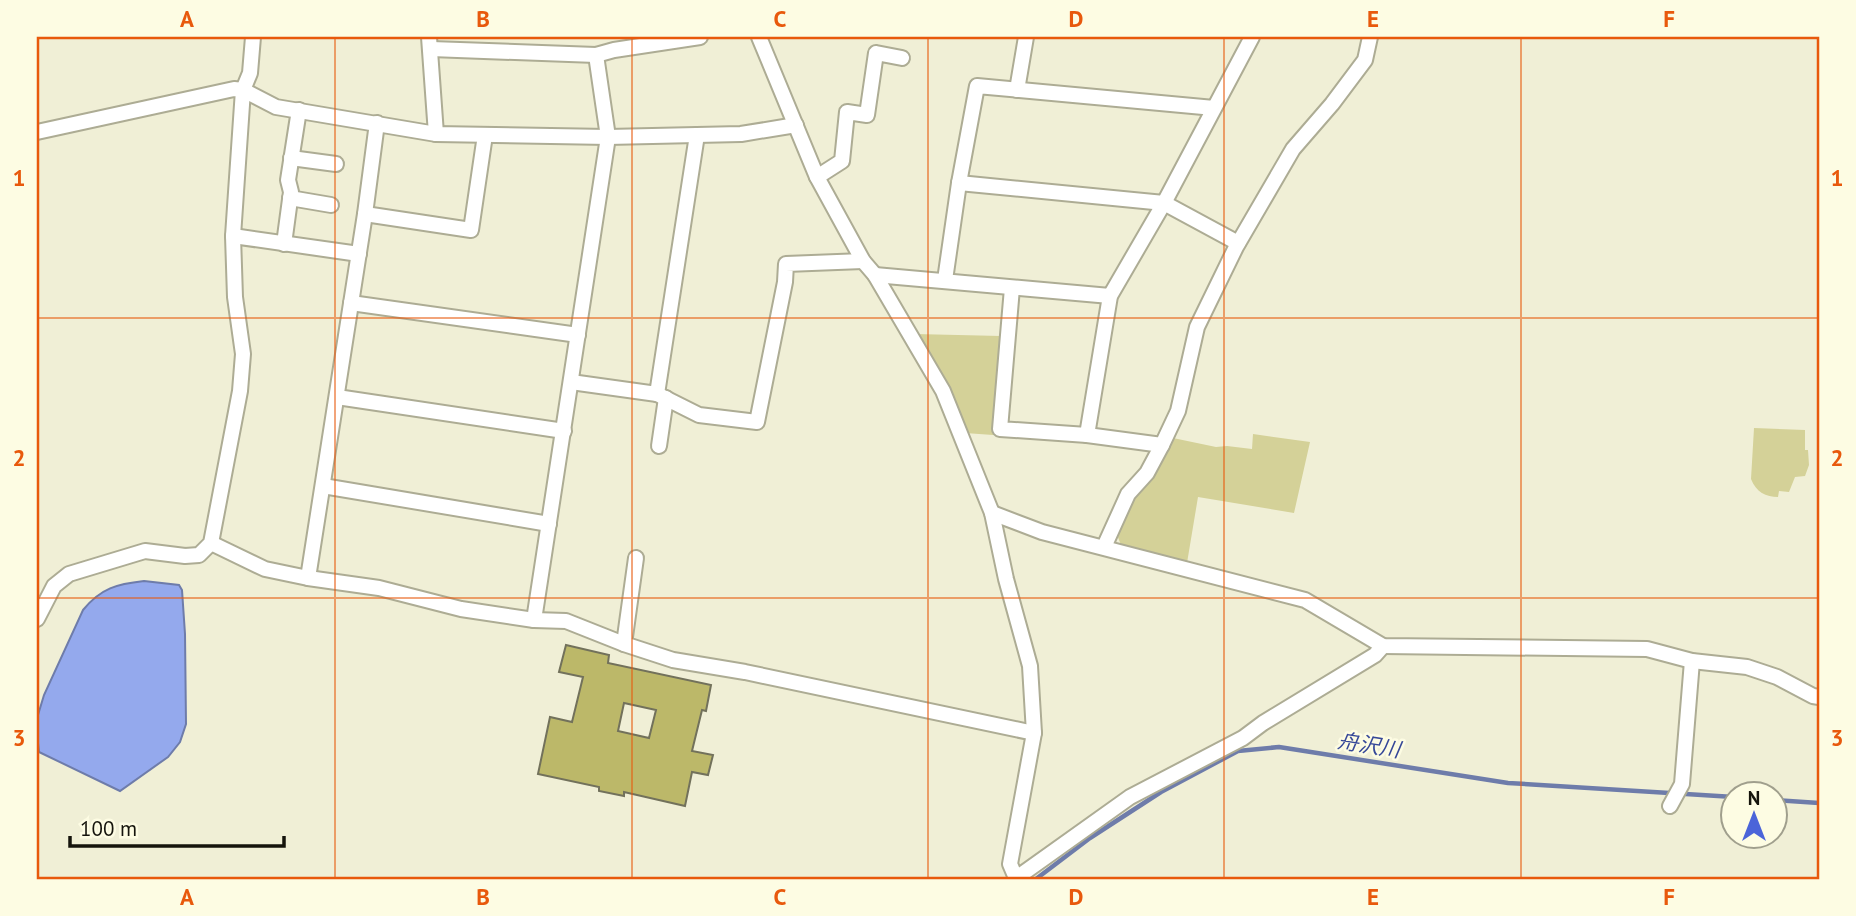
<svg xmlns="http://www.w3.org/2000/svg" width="1856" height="916" font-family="'PT Sans','Noto Sans JP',sans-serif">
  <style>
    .green { fill: #d4d198 }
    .water { fill: #94a9ed; stroke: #6e7caa; stroke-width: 2 }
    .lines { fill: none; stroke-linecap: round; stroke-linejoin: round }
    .stream { stroke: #6e7caa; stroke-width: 4.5 }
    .building { fill: #bcb869; stroke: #72715b; stroke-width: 2; fill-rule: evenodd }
    .minor-casing { stroke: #adac94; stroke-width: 18 }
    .minor { stroke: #fff; stroke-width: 14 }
    .grid { fill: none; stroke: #e8590c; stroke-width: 2; stroke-opacity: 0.55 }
    .labels { text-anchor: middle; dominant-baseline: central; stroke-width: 5; stroke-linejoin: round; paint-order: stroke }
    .water-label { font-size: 21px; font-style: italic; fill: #364898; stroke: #fdfce3 }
    .neatline { fill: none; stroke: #e8590c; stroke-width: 2.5 }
    .grid-label { font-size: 23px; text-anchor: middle; font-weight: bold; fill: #e8590c }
  </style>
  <rect width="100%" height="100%" fill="#f0efd6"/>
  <g class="green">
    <path d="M 915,334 L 1001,336 L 993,435 L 965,433 Z"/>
    <path d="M 1754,428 L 1805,430 L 1805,450 L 1808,450 L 1809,465 L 1805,476 L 1795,477 L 1789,492 L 1779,491 L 1778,497 C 1766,497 1756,492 1751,479 Z"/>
    <path d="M 1253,434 L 1310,442 L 1294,513 L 1198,497 L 1187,563 L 1121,545 L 1117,535 L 1133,501 L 1173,438 L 1216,447 L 1227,446 L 1252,449 Z"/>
  </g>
  <path class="water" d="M 144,581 L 179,585 L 182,590 L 185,634 L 186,724 L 180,742 L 168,757 L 120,791 L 39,752 L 37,734 L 38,715 L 44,695 L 83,610 C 101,588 117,584 144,581 Z"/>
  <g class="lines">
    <g class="stream">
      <path d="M 1776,800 L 1819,803"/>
      <path d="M 1036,879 L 1090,838 L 1161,792 L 1238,751 L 1279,747 L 1508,783 L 1734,797"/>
    </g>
  </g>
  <path class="building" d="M 566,645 L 609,655 L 608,663 L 711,685 L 706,711 L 702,710 L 692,751 L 713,755 L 708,775 L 692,772 L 685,806 L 624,792 L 624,796 L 599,791 L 599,787 L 538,774 L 550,717 L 572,722 L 583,677 L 559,672 ZM 624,703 L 656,710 L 649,738 L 618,731 Z"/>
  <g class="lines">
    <g class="minor-casing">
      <g id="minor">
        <path d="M 429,37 L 436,134"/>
        <path d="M 759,37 L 817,177 L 863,261 L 875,275 L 943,391 L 992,513 L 1006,579 L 1030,666 L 1034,733 L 1010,864 L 1016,878"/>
        <path d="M 431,49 L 596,55 L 614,50 L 700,37"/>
        <path d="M 1017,90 L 1026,37"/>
        <path d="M 37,132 L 234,89 L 243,90 L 276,107 L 436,134 L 608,137 L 741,134 L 796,125"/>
        <path d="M 291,158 L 336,164"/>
        <path d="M 817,177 L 842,161 L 847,112 L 867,115 L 876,53 L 902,58"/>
        <path d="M 959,183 L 1164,203 L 1238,243"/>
        <path d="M 290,198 L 331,205"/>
        <path d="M 365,214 L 471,230 L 485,135"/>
        <path d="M 233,236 L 359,254"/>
        <path d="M 284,244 L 291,192 L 288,180 L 299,110"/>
        <path d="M 875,275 L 1110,296"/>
        <path d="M 945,280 L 959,183 L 977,86 L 1214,108"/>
        <path d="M 1012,288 L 1000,429 L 1087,435 L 1162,445"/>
        <path d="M 351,303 L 578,335"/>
        <path d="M 571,382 L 657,394 L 697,135"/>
        <path d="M 657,394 L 699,415 L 757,422 L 785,282 L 786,264 L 863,261"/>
        <path d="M 337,397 L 564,431"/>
        <path d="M 1087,435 L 1110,296 L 1164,203 L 1252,37"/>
        <path d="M 659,446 L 666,398"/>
        <path d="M 323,486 L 549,524"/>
        <path d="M 992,513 L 1042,532 L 1305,600 L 1383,646 L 1647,649 L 1692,661 L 1747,667 L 1777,677 L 1813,696 L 1819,697"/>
        <path d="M 211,543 L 265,569 L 308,578 L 379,588 L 461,609 L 534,620 L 566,621 L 624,644 L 673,660 L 745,672 L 1034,733"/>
        <path d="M 1104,547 L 1128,494 L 1147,473 L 1162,445 L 1178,411 L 1197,327 L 1236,247 L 1293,149 L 1332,104 L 1365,60 L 1370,37"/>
        <path d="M 308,578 L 365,214 L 377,123"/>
        <path d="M 37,619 L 54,586 L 69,574 L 145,551 L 185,556 L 199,555 L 211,543 L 240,391 L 243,354 L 235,297 L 233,236 L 243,90 L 250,73 L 253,37"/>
        <path d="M 534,620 L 608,137 L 596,55"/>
        <path d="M 624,644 L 636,558"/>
        <path d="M 1670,806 L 1682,784 L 1692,661"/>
        <path d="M 1015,879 L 1130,797 L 1243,738 L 1263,723 L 1375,655 L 1383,646"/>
      </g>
    </g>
    <use href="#minor" class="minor"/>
  </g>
  <path class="grid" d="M 335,37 L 335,879M 632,37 L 632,879M 928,37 L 928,879M 1224,37 L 1224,879M 1521,37 L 1521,879M 37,318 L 1819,318M 37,598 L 1819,598"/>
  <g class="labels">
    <g class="water-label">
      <text transform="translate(1369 745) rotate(9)">舟沢川</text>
    </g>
  </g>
  <rect width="1856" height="916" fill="none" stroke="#fdfce3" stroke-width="77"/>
  <g transform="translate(1754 815)"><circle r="33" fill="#fdfce3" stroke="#a09f8d" stroke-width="2"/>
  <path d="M0-5L12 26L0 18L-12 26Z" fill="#4b64d9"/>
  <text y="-10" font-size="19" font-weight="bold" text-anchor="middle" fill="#15140c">N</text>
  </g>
  <path d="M70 836v10h214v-10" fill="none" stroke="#15140c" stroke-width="3.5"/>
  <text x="80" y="836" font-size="21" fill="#15140c" stroke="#fdfce3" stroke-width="5" paint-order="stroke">100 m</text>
  <rect x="38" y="38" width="1780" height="840" class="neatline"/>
  <g class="grid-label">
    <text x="187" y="27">A</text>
    <text x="483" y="27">B</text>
    <text x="780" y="27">C</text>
    <text x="1076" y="27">D</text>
    <text x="1373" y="27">E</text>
    <text x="1669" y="27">F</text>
    <text x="19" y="186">1</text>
    <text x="1837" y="186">1</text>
    <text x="19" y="466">2</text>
    <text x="1837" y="466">2</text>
    <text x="19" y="746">3</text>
    <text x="1837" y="746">3</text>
    <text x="187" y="905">A</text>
    <text x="483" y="905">B</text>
    <text x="780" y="905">C</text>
    <text x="1076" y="905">D</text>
    <text x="1373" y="905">E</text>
    <text x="1669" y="905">F</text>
  </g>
</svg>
